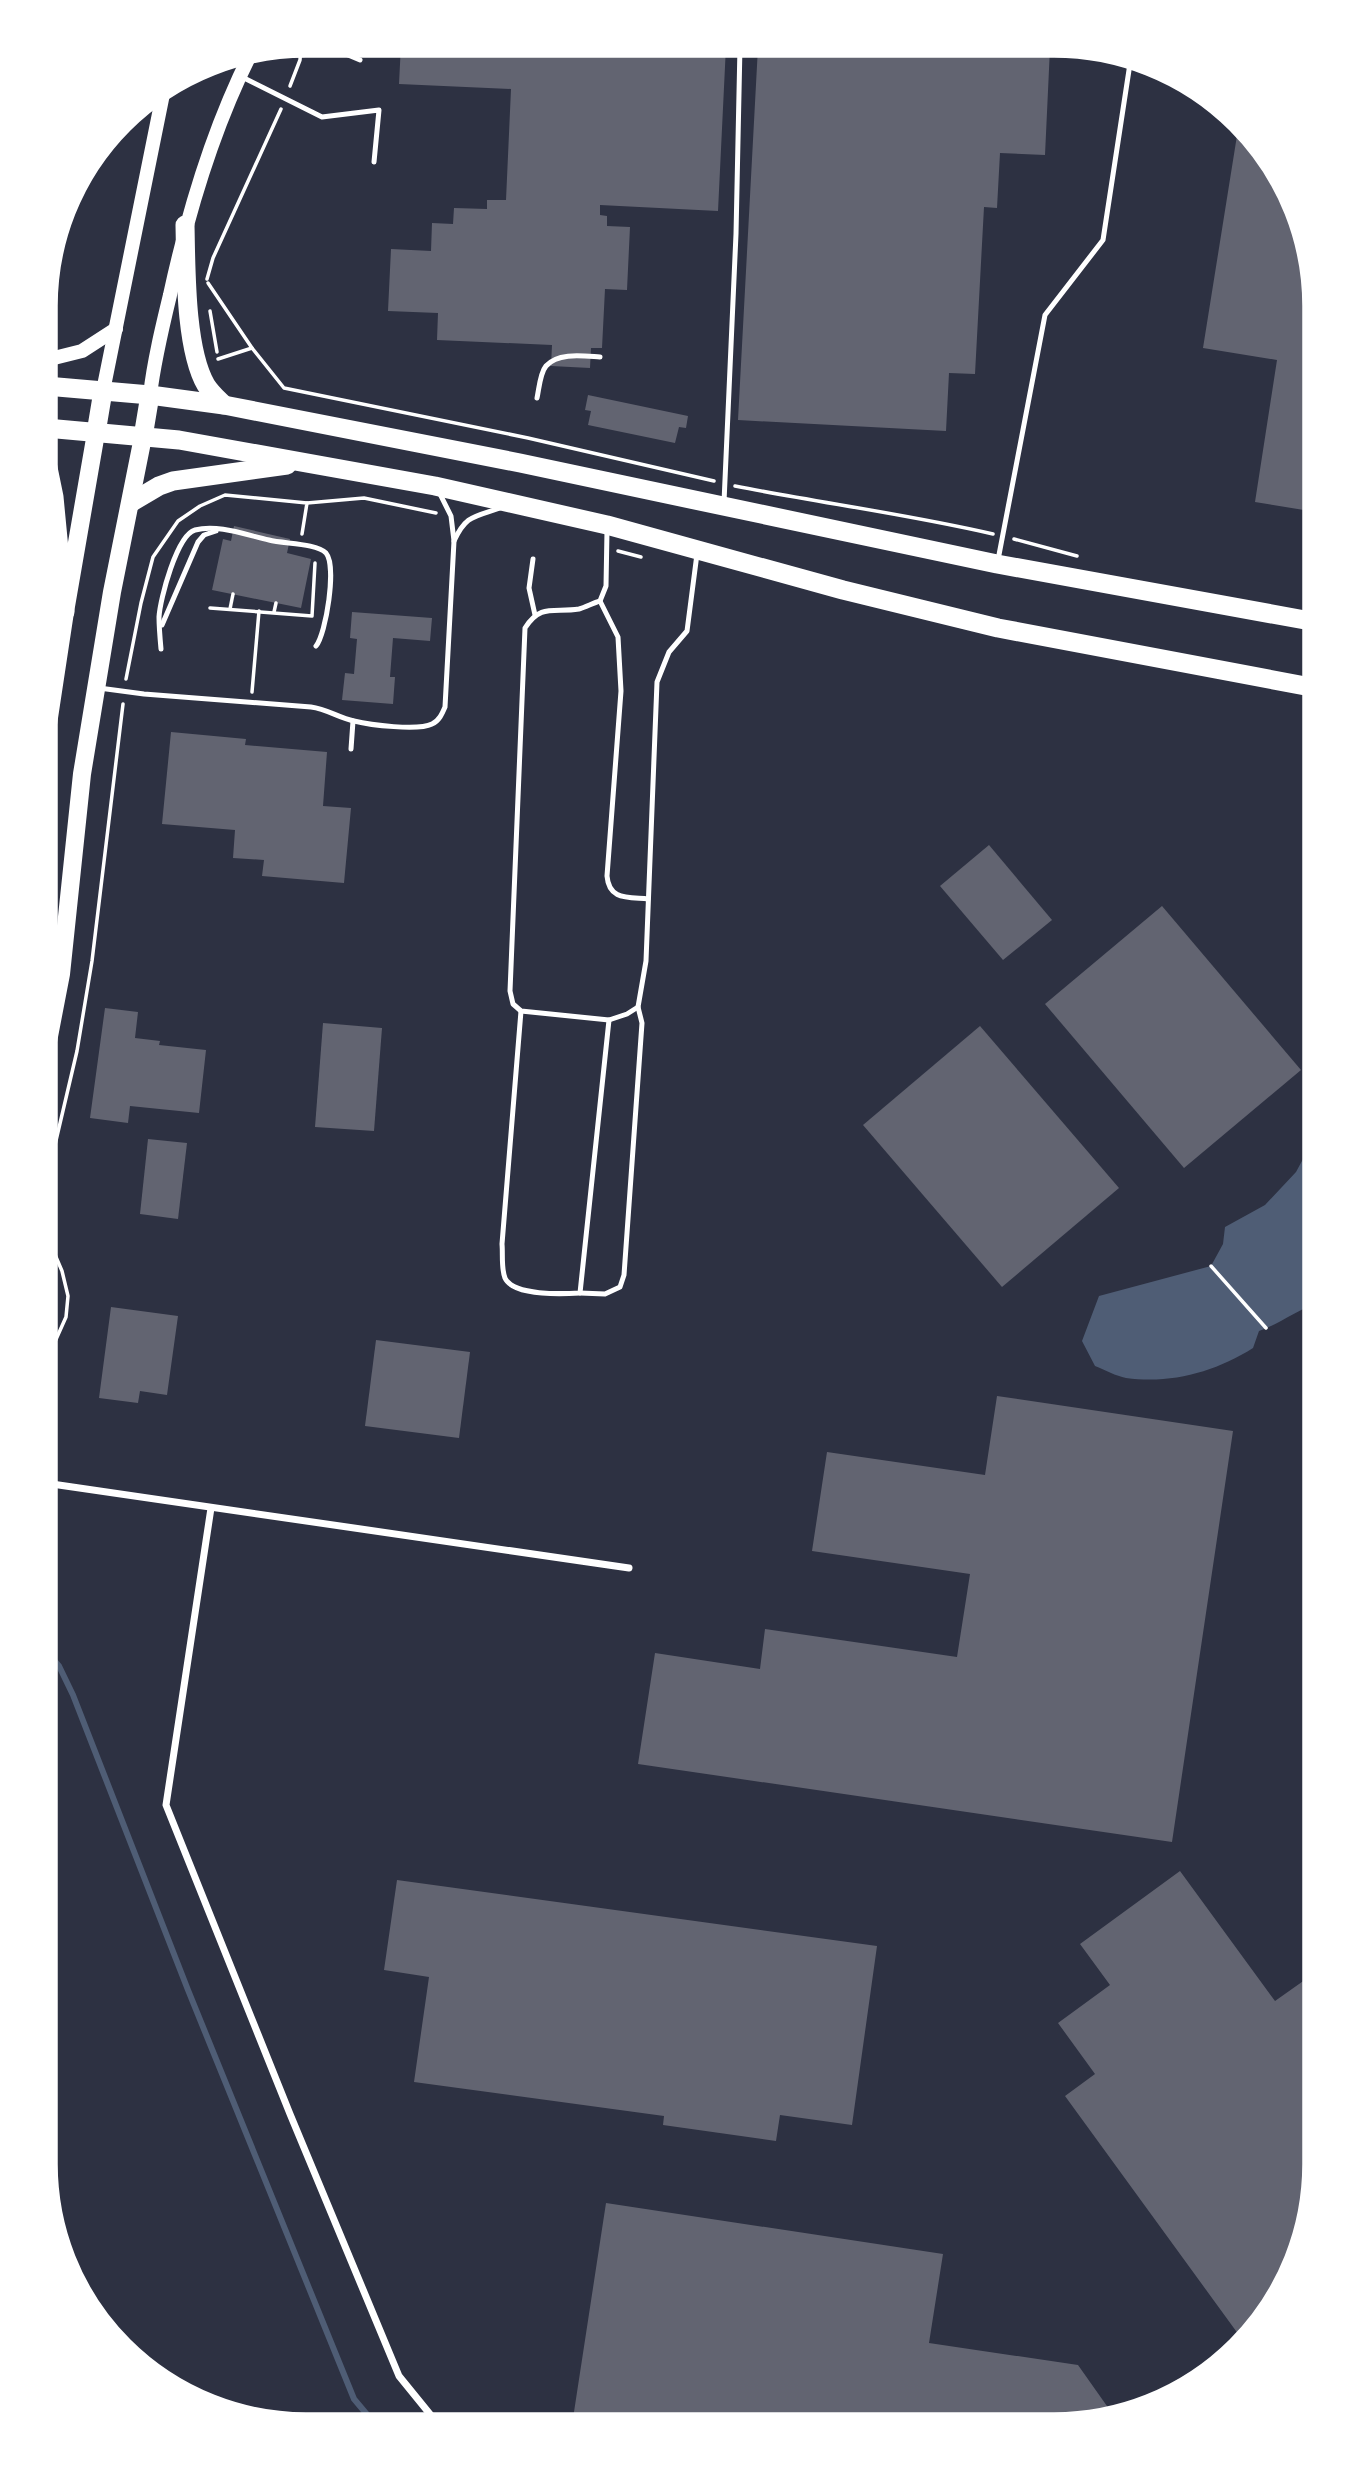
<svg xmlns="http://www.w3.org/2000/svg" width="1360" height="2470" font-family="Roboto,sans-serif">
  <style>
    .water { fill: #4f5d75 }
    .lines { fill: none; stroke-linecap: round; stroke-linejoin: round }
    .stream { stroke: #4f5d75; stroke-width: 6 }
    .building { fill: #626471 }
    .path { stroke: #fff; stroke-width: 3.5 }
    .service { stroke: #fff; stroke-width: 5 }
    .minor { stroke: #fff; stroke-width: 7 }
    .secondary { stroke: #fff; stroke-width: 14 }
    .primary { stroke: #fff; stroke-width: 18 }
    .trunk { stroke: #fff; stroke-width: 19 }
    .rim { fill: none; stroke: #fff; stroke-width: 3.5 }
  </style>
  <rect width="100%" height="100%" fill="#2d3142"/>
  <path class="water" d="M 1316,1135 L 1316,1303 C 1296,1311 1279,1324 1259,1331 L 1253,1348 C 1215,1372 1172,1384 1126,1378 C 1116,1376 1105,1370 1095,1366 L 1082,1341 L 1099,1296 L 1211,1266 L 1223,1244 L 1225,1227 L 1265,1205 L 1296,1172 Z"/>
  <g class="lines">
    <path class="stream" d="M 44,1649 L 59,1666 L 73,1695 L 188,1990 L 354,2399 L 375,2424"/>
  </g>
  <g class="building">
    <path d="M 401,44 L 726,46 L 718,211 L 600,205 L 600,215 L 607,216 L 607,226 L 630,227 L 627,290 L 605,289 L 602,348 L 591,348 L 590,368 L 551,366 L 552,345 L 437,340 L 438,313 L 388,311 L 391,249 L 431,251 L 432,223 L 453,224 L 454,208 L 487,209 L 487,200 L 506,200 L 511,89 L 399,84 Z"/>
    <path d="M 758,47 L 1050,48 L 1045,155 L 1000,153 L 997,208 L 984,207 L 975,374 L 949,373 L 946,431 L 738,420 Z"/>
    <path d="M 1239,123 L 1272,160 L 1302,221 L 1316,306 L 1316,512 L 1255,502 L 1277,360 L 1203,348 Z"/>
    <path d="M 588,395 L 688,416 L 686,428 L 679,427 L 675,443 L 588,425 L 591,411 L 585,410 Z"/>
    <path d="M 234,526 L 290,539 L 287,553 L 311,559 L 301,608 L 212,590 L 223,539 L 231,541 Z"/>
    <path d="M 352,612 L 432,618 L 430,641 L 393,638 L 390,677 L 395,677 L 393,704 L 342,700 L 345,673 L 354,674 L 357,639 L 350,638 Z"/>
    <path d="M 171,732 L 246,739 L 245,745 L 327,752 L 323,806 L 351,808 L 344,883 L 262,876 L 264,860 L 233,858 L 235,830 L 162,824 Z"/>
    <path d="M 989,845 L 1052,920 L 1003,960 L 940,886 Z"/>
    <path d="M 1162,906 L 1301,1070 L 1184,1168 L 1045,1004 Z"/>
    <path d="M 105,1008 L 138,1012 L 135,1038 L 160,1041 L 159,1045 L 206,1050 L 199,1113 L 130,1106 L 128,1123 L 90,1118 Z"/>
    <path d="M 323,1023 L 382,1028 L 374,1131 L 315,1127 Z"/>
    <path d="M 980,1026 L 1119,1188 L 1002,1287 L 863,1125 Z"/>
    <path d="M 148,1139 L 187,1143 L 178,1219 L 140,1214 Z"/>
    <path d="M 111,1307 L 178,1316 L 167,1395 L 140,1391 L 138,1403 L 99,1398 Z"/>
    <path d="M 376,1340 L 470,1352 L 459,1438 L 365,1426 Z"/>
    <path d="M 997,1396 L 1233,1431 L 1172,1842 L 638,1764 L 655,1653 L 760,1669 L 765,1629 L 957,1657 L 970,1574 L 812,1551 L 827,1452 L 985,1475 Z"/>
    <path d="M 1180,1871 L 1275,2001 L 1316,1972 L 1316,2182 L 1302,2249 L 1262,2323 L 1244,2342 L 1065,2096 L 1095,2074 L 1058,2023 L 1110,1985 L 1080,1944 Z"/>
    <path d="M 397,1880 L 877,1946 L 852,2125 L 780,2115 L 776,2141 L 663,2125 L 664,2116 L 414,2082 L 429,1977 L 384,1970 Z"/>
    <path d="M 606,2203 L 943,2254 L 929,2343 L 1078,2365 L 1114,2416 L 1054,2426 L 572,2425 Z"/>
  </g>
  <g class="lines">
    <g class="path">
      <path d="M 290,86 L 300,60 L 301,45"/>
      <path d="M 207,279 L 213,258 L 281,109"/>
      <path d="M 208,283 L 252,348 L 218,359"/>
      <path d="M 210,311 L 217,352"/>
      <path d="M 252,348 L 284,388 L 528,438 L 714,481"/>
      <path d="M 735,486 C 821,503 907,514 993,534"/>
      <path d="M 307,503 L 364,498 L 436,513"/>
      <path d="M 1014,539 L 1077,556"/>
      <path d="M 618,551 L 641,557"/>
      <path d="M 210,608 L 312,616 L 315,563"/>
      <path d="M 230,609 L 233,594"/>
      <path d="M 274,612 L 276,603"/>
      <path d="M 126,679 L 141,603 L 153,557 L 178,521 L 200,506 L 225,495 L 307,503 L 302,534"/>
      <path d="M 252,692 L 259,611"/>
      <path d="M 1211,1266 L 1266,1328"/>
      <path d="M 45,1364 L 66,1317 L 68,1296 L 62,1271 L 50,1243 L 47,1222 L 54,1149 L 77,1051 L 92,961 L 123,704"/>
    </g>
    <g class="service">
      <path d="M 322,44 L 360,60"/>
      <path d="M 242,77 L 322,117 L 379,110 L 374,162"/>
      <path d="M 537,398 C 539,389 540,373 546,366 C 558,352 584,356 600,357"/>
      <path d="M 724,502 L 736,234 L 740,46"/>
      <path d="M 607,531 L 606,586 L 600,601 C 593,603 586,607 579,609 C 554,613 541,603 525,628 L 510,991 L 513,1004 L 521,1011 L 609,1020 L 627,1014 L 638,1007 L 646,961 L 657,682 L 669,652 L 687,631 L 697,554"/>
      <path d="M 454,541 C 466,515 474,517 500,508"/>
      <path d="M 533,559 L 529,588 L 535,615"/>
      <path d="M 998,560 L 1045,315 L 1103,240 L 1131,57"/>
      <path d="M 600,601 L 618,637 L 621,691 L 607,876 C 609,900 627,897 648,899"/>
      <path d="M 162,625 L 198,542 L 204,535 L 216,531"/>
      <path d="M 161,649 C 160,638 159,627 159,617 C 160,599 177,535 195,530 C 218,524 246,535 269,540 C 284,544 316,543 326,553 C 337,566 326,634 316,646"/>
      <path d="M 99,688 L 144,694 L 311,707 C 327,709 339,718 354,721 C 370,725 418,731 432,724 C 439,721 442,714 445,707 L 454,541 L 451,516 L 439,492"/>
      <path d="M 351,749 L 353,721"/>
      <path d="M 521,1011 L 502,1244 C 503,1254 501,1268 505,1278 C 513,1296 563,1294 580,1293 L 609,1020"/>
      <path d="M 580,1293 L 605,1294 L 620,1287 L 624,1275 L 642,1023 L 638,1007"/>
    </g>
    <g class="minor">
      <path d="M 45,1483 L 629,1568"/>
      <path d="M 211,1508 L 166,1805 L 290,2114 L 399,2376 L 438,2424"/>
    </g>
    <g class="secondary">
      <path d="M 46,360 L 82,351 L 116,329"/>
      <path d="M 103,391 L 164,89"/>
      <path d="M 150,395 C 154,361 162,328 170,295 C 188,212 212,131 250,55"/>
    </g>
    <g class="primary">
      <path d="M 45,744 L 65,612 L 96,433"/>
      <path d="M 45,1057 L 61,974 L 82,774 L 112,592 L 143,437"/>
      <path d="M 45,1292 L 45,1289"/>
    </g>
    <g class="trunk">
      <path d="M 185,225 C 186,268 185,349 206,385 C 211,393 218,399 224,405"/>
      <path d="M 46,386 L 150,395 L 224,405 L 520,463 L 997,564 L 1316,622"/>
      <path d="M 46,428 L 179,440 L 435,486 L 607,525 L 843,590 L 998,628 L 1316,688"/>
      <path d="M 96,433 L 103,391"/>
      <path d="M 143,437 L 150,395"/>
      <path d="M 46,458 L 54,497 L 65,612"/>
      <path d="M 132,502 L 159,486 L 173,481 L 287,465"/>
    </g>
  </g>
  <path d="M0 0H1360V2470H0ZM306 56H1054A250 250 0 0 1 1304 306V2164A250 250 0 0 1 1054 2414H306A250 250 0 0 1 56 2164V306A250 250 0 0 1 306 56Z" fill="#fff" fill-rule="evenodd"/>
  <path class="rim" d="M306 56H1054A250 250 0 0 1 1304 306V2164A250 250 0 0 1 1054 2414H306A250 250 0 0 1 56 2164V306A250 250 0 0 1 306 56Z"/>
</svg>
